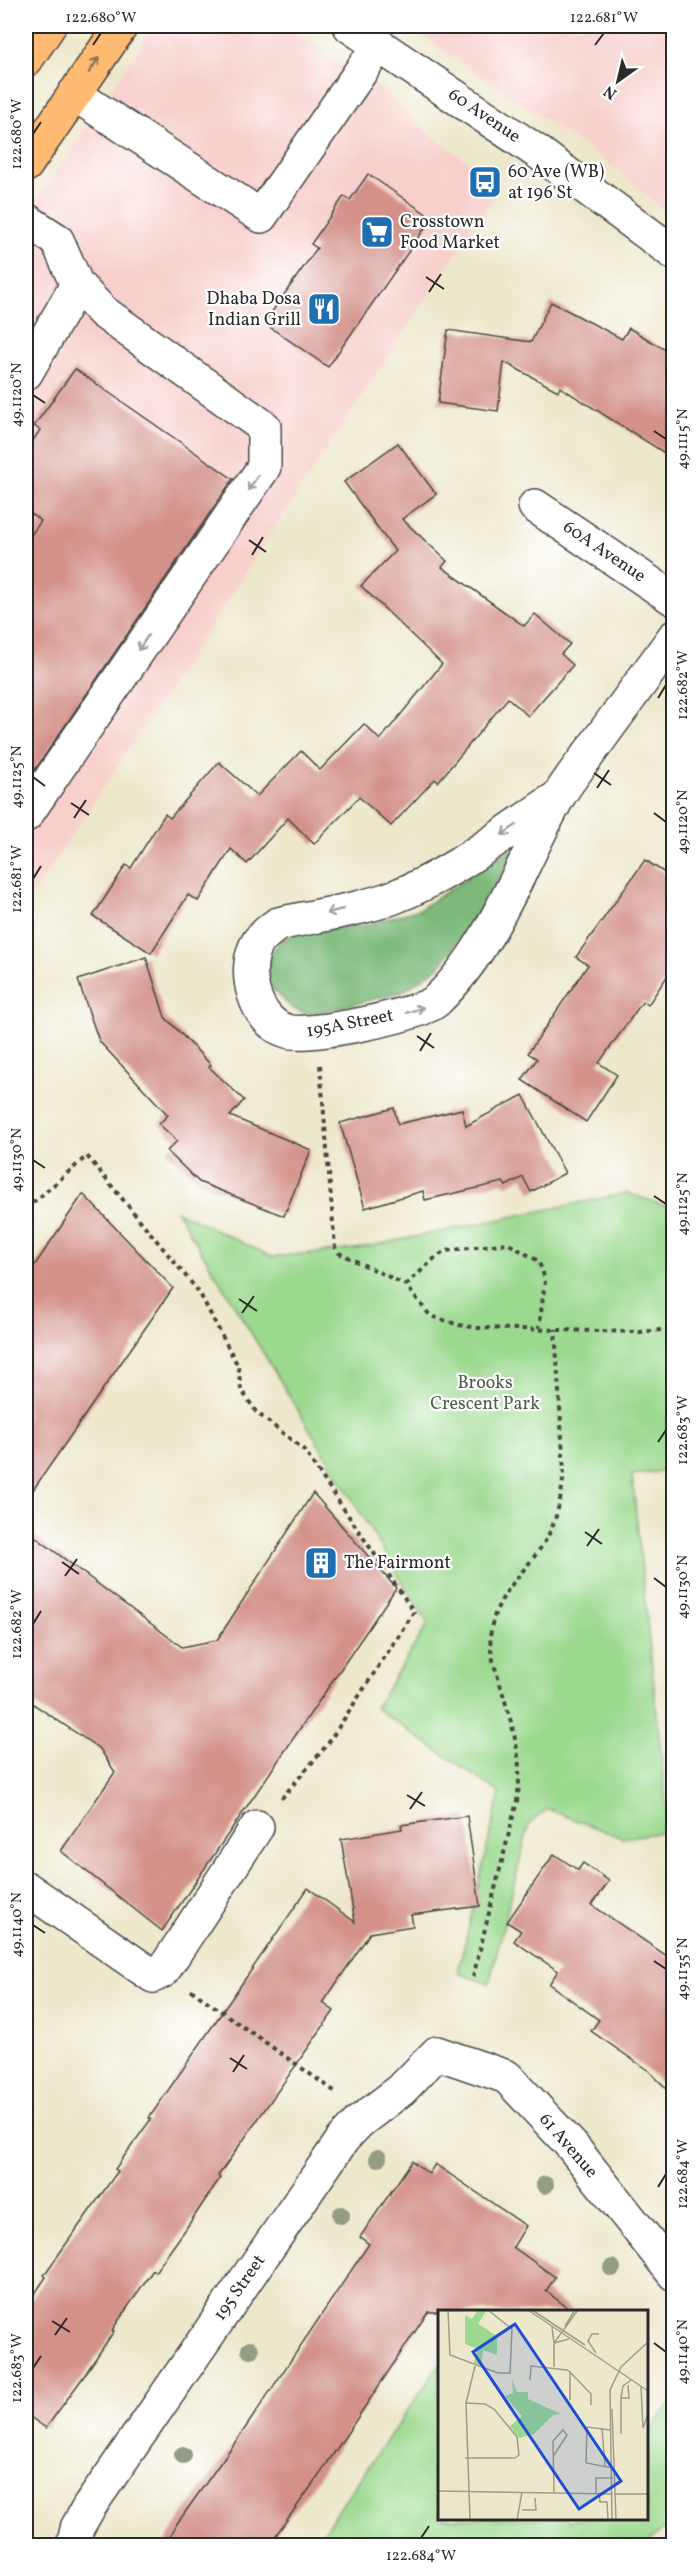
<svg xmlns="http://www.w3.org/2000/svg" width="699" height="2571" font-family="Vollkorn,serif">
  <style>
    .built { fill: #f7d0cc }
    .green { fill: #9bd98f; stroke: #63825d; stroke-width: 1.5 }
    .forest { fill: #7cb97a; stroke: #547252; stroke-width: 1.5 }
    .building { fill: #d39189 }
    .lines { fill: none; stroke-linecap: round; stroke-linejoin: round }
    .minor-casing { stroke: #484743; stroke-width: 36 }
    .major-casing { stroke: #484743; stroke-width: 36 }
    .path { stroke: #484743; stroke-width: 4; stroke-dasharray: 4.5 4.5; stroke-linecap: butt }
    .minor { stroke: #fff; stroke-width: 33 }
    .major { stroke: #febb71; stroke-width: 33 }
    .tree { fill: #959c84 }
    .oneway { stroke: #94734e }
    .oneway2 { stroke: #a0a0a0 }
    .ticks { fill: none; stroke: #2b2b2b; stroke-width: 2 }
    .labels { text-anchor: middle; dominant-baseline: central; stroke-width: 4.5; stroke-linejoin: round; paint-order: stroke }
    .street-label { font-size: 18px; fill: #2b2b2b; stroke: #fff }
    .poi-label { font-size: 18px; fill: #2b2b2b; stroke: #fff; text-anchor: start }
    .park-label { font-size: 18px; fill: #4d5f49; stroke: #fff }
    .inset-road { fill: none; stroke: #9f9c8b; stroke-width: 1.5 }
    .view { fill: #1d4ed8; fill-opacity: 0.15; stroke: #1d4ed8; stroke-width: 3 }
    .inset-edge { fill: none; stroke: #2b2b2b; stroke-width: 3 }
    .neatline { fill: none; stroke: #2b2b2b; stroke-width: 2 }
    .ticks-label { font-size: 15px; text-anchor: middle; fill: #2b2b2b }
  </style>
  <rect width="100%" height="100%" fill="#fff"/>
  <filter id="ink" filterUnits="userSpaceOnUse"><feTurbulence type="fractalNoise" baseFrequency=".0167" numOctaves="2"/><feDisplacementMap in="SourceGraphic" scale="12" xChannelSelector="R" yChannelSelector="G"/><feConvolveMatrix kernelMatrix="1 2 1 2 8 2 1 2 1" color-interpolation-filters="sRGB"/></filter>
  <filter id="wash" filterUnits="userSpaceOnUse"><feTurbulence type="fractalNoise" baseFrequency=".008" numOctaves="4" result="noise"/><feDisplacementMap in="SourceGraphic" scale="24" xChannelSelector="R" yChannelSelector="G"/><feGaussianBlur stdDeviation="1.35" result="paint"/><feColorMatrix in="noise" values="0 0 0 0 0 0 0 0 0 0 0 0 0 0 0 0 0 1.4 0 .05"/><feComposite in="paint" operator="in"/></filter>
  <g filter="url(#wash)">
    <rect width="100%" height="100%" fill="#ede7cb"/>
    <g class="built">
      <path d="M 154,26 L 280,26 L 319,47 L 384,90 L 430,135 L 502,184 L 26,904 L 26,217 Z"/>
      <path d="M 408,26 L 673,26 L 673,219 L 631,181 L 608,163 Z"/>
    </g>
    <g class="green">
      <path d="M 627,1193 L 673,1208 L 673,1470 L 632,1475 L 669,1831 L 622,1838 L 548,1809 L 529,1824 L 489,1984 L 458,1973 L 500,1793 L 375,1708 L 428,1624 L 177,1211 L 272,1257 L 356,1249 Z"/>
      <path d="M 439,2365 L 440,2518 L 567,2518 L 570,2522 L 573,2519 L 646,2518 L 647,2433 L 673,2401 L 673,2522 L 644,2545 L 314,2545 Z"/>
    </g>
    <path class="forest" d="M 511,849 L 513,854 L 493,892 L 439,967 L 402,992 L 310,1015 L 292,1008 L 268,984 L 267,968 L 272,952 L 281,941 L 298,931 L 367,925 L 420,909 Z"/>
    <g id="blocks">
      <g class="building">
        <path d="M 368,174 L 432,218 L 328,367 L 264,323 L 317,248 L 311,244 L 344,196 L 350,200 Z"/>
        <path d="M 551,302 L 622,339 L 629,328 L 674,355 L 674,459 L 560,387 L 558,391 L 504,362 L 498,411 L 438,403 L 448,330 L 531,342 Z"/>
        <path d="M 75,369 L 233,479 L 26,783 L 26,542 L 41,521 L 26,510 L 26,451 L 40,430 L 34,426 Z"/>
        <path d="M 398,443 L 436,494 L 402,519 L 447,561 L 442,567 L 524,626 L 535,614 L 570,644 L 561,654 L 573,665 L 528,716 L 508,698 L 438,782 L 435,779 L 391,826 L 359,797 L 314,844 L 288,818 L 247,864 L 231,849 L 198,901 L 188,895 L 151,953 L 93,916 L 126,865 L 131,868 L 165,814 L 170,818 L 219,762 L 257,796 L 301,751 L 320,770 L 364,724 L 380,740 L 442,664 L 361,586 L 395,551 L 344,482 Z"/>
        <path d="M 645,860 L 674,879 L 674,966 L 648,1005 L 643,1001 L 599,1063 L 617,1075 L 586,1122 L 522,1080 L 537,1059 L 528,1053 L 588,965 L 576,957 Z"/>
        <path d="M 146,957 L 165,1017 L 211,1065 L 209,1067 L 244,1100 L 230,1116 L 311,1150 L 284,1216 L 199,1182 L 167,1151 L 177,1141 L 159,1124 L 168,1115 L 99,1041 L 78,980 Z"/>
        <path d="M 523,1095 L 565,1173 L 531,1192 L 523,1177 L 506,1186 L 503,1182 L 425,1200 L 423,1191 L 365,1208 L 340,1123 L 394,1108 L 398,1124 L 462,1109 L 466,1126 Z"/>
        <path d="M 83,1194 L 173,1288 L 26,1500 L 26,1278 Z"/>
        <path d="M 313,1493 L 396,1588 L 162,1931 L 61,1851 L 115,1772 L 100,1749 L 26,1699 L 26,1530 L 182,1647 L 217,1640 Z"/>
        <path d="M 467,1816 L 480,1906 L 411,1915 L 413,1926 L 370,1933 L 323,2003 L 334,2011 L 218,2176 L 220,2178 L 185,2230 L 155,2272 L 153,2270 L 112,2330 L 114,2331 L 84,2376 L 46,2428 L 26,2414 L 26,2307 L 46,2277 L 44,2275 L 118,2171 L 115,2169 L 151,2119 L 149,2118 L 308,1888 L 355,1922 L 341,1839 L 402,1829 L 401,1825 Z"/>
        <path d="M 554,1854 L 578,1870 L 583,1863 L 609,1881 L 592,1905 L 674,1961 L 674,2096 L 649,2071 L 591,2031 L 599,2020 L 549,1984 L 558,1971 L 514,1941 L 521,1931 L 507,1922 Z"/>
        <path d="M 412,2161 L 429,2174 L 435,2164 L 526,2226 L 513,2247 L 555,2277 L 546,2291 L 573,2312 L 428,2312 L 318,2477 L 268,2546 L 164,2546 L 176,2525 L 246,2427 L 369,2244 L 360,2237 Z"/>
      </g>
    </g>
  </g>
  <g filter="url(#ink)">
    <use href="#blocks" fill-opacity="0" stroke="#484743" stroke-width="1.5"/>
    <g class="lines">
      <g class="minor-casing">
        <g id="minor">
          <path d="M 350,26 L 539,153 L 674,253"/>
          <path d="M 74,94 L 261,216 L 379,45"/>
          <path d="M 26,220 L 57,240 L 77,285 L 103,312 L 264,427 L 264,467 L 26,815"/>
          <path d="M 26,373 L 77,285"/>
          <path d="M 535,506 L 674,599"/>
          <path d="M 558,797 C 505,832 454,874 394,897 C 360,910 314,916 278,924 C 271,929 263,935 258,942 C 241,969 254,1022 287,1031 C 308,1038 420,1015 436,1001 C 492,948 520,866 557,799 C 568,780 583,762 596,744 C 622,708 648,673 674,637"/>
          <path d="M 26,1888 L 153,1976 L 163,1971 L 257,1827"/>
          <path d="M 73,2546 L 77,2528 L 89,2507 L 343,2139 L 359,2122 L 401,2090 L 437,2053 L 507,2077 L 571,2145 L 674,2274"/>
        </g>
      </g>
      <g class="major-casing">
        <g id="major">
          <path d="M 26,60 L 49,26"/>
          <path d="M 26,165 L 121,26"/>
        </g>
      </g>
      <g class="path">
        <path d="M 320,1065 L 335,1247 L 339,1253 L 406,1285 L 428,1313 L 434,1317 L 459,1325 L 478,1328 L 639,1332 L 674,1329"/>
        <path d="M 26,1209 L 87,1156 L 199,1292 L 238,1366 L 241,1389 L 256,1412 L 303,1449 L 414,1612 L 327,1745 L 281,1799"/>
        <path d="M 406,1285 L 436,1257 L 446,1251 L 507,1243 L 537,1260 L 542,1269 L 545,1281 L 539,1328"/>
        <path d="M 473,1977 L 517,1801 C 524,1757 512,1726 500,1684 C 495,1667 488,1649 491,1630 C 496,1593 527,1571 545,1541 C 558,1520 562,1493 564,1470 L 555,1329"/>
        <path d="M 191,1990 L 337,2093"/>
      </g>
      <use href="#minor" class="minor"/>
      <use href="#major" class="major"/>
    </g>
    <g class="tree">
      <circle cx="378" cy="2158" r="9"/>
      <circle cx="545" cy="2185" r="9"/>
      <circle cx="341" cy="2215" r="9"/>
      <circle cx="612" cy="2268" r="9"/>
      <circle cx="250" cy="2350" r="9"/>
      <circle cx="183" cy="2455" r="9"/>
    </g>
    <defs><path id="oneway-shaft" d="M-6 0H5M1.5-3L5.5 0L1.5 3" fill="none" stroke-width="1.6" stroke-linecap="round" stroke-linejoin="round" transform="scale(1.5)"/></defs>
    <use class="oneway" href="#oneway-shaft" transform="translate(94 65) rotate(-56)"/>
    <g class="oneway2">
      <use href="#oneway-shaft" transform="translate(253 483) rotate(124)"/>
      <use href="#oneway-shaft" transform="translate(143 643) rotate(124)"/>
      <use href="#oneway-shaft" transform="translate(509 830) rotate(146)"/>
      <use href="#oneway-shaft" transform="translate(335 911) rotate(167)"/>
      <use href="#oneway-shaft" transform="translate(415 1010) rotate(-18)"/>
    </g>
  </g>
  <path class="ticks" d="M 93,45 L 101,33M 595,45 L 604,33M 33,134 L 41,122M 426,277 L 444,289M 429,292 L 441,274M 33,395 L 45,403M 654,431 L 666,439M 249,540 L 266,552M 252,555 L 263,537M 658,698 L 666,685M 594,773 L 611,785M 33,777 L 45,786M 597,788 L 609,770M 71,803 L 89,815M 654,813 L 666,822M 74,818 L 86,800M 33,879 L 41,866M 417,1036 L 434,1048M 420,1051 L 431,1033M 33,1160 L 45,1168M 654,1196 L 666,1204M 239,1299 L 257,1311M 242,1313 L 254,1296M 658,1442 L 666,1430M 585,1532 L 602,1544M 587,1546 L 599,1529M 62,1562 L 79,1574M 65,1576 L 77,1559M 654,1578 L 666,1587M 33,1624 L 41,1611M 407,1795 L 425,1806M 410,1809 L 422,1792M 33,1925 L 45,1933M 654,1961 L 666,1969M 230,2058 L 247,2069M 233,2072 L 244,2055M 658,2187 L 666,2174M 52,2321 L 70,2332M 55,2335 L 67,2318M 654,2343 L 666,2352M 33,2368 L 41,2356M 421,2538 L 429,2526"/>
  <defs>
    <g id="bus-square" transform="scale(1.725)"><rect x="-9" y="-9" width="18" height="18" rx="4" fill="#1f6fb2" stroke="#fff"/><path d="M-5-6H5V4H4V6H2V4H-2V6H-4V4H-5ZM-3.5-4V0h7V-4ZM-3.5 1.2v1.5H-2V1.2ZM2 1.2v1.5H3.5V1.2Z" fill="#fff"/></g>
    <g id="supermarket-square" transform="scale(1.725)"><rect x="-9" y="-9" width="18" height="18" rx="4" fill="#1f6fb2" stroke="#fff"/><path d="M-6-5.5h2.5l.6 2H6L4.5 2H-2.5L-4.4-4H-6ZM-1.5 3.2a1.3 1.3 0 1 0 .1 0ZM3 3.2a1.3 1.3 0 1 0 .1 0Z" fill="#fff"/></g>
    <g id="restaurant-square" transform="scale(1.725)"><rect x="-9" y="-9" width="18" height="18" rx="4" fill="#1f6fb2" stroke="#fff"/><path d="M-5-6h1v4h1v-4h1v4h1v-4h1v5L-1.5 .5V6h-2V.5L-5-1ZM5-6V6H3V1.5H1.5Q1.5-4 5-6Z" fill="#fff"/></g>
    <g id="building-square" transform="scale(1.725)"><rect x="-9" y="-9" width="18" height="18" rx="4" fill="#1f6fb2" stroke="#fff"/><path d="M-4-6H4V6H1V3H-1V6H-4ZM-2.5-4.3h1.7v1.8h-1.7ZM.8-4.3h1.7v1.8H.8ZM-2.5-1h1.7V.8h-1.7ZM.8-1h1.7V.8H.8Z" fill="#fff"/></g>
  </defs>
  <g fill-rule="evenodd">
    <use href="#bus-square" x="485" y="182"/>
    <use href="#supermarket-square" x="377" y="232"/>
    <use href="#restaurant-square" x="324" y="309"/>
    <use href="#building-square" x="321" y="1563"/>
  </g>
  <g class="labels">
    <g class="street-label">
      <text transform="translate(484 116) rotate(34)">60 Avenue</text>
      <text transform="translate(604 552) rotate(34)">60A Avenue</text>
      <text transform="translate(350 1024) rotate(-11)">195A Street</text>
      <text transform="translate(568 2146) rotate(49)">61 Avenue</text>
      <text transform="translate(240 2288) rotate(-55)">195 Street</text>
    </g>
    <g class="poi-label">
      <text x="508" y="172">60 Ave (WB)<tspan x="508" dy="21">at 196 St</tspan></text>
      <text x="400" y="222">Crosstown<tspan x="400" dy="21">Food Market</tspan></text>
      <text x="301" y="299" text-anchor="end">Dhaba Dosa<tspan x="301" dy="21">Indian Grill</tspan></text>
      <text x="344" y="1563">The Fairmont</text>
    </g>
    <g class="park-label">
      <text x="485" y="1383">Brooks<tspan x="485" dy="21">Crescent Park</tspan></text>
    </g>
  </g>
  <g transform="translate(438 2310)">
    <rect width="210" height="210" fill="#ede7cb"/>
    <path d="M 40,0 L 48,1 L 40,14 L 59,26 L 59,45 L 45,40 L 43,56 L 36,53 L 40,39 L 27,34 L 27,5 L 34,9 ZM 74,69 L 79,82 L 90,82 L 90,89 L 123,104 L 115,105 L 96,124 L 81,128 L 72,116 L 84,106 L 67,86 L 75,83 Z" fill="#9bd98f"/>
    <path class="inset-road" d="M 10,0 L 12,45 L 60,63 L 72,63 L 74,19 L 50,0M 90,0 L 210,81M 94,0 L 147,35M 127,16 L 137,0M 114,17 L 116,33 L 131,29M 158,43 L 150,31 L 154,24 L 161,24M 116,57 L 116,33 L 140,0M 132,62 L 153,84 L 153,95M 92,70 L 93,56 L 129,60 L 132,62 L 132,90M 190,75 L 191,88 L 183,88 L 185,76 L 193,70M 203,77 L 205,118 L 210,104M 174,99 L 178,210M 164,118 L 167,156M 172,120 L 149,117 L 148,153 L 175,158M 183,124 L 183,88M 27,148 L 77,148 L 81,145 L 79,127 L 56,99 L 47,94 L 28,93M 0,181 L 175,184M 116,182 L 115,131 L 125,120 L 129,125 L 116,145M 158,183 L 158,168 L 175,168M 161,183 L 162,192 L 169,192 L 170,210M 176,184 L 210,184M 84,200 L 98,200 L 97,188M 32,210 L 28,93 L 37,56M 79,210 L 84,182M 174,210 L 172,80 L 183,57 L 210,32"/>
    <path class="view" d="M 77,14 L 183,171 L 141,199 L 35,42 Z"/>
    <rect width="210" height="210" class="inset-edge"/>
  </g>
  <rect width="699" height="2571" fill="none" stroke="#fff" stroke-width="66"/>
  <g transform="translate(618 81) rotate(214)" stroke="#ffffff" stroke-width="4.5" paint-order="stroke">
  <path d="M0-4.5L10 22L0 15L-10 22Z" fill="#2b2b2b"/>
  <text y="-9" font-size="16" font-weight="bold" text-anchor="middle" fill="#2b2b2b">N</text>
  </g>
  <rect x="33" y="33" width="633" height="2505" class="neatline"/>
  <g class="ticks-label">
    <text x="101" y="22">122.680°W</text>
    <text x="604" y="22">122.681°W</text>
    <text transform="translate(16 134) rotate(-90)" y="5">122.680°W</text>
    <text transform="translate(16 395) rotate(-90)" y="5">49.1120°N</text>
    <text transform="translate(682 439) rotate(-90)" y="5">49.1115°N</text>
    <text transform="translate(682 685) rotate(-90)" y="5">122.682°W</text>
    <text transform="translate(16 777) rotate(-90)" y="5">49.1125°N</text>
    <text transform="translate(682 822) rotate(-90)" y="5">49.1120°N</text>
    <text transform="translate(16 879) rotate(-90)" y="5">122.681°W</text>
    <text transform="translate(16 1160) rotate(-90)" y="5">49.1130°N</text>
    <text transform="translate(682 1204) rotate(-90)" y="5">49.1125°N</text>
    <text transform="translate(682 1430) rotate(-90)" y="5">122.683°W</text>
    <text transform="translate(682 1587) rotate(-90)" y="5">49.1130°N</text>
    <text transform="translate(16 1624) rotate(-90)" y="5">122.682°W</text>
    <text transform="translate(16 1925) rotate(-90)" y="5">49.1140°N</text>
    <text transform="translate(682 1969) rotate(-90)" y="5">49.1135°N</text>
    <text transform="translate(682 2174) rotate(-90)" y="5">122.684°W</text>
    <text transform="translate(682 2352) rotate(-90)" y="5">49.1140°N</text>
    <text transform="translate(16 2368) rotate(-90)" y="5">122.683°W</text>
    <text x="421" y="2560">122.684°W</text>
  </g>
</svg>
